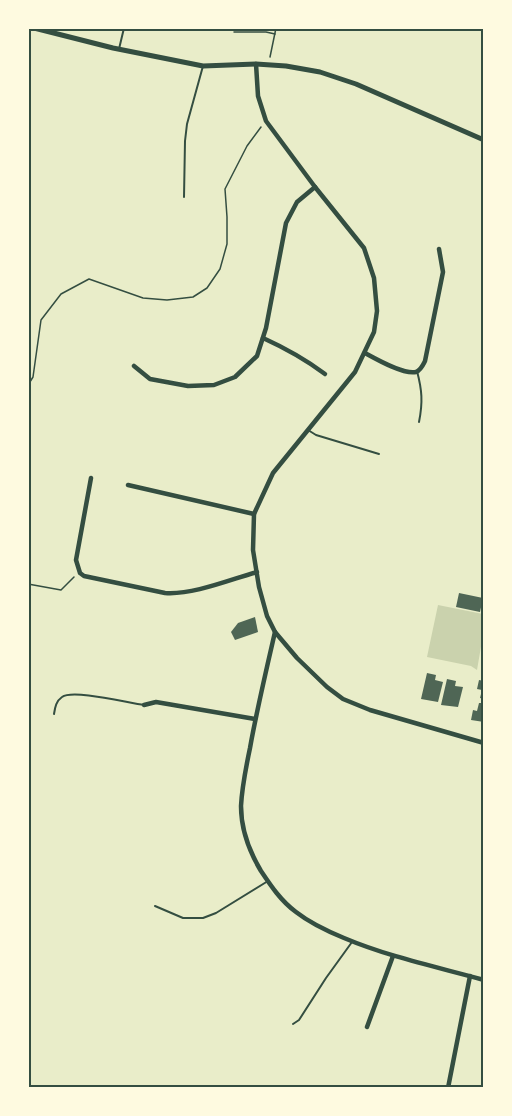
<svg xmlns="http://www.w3.org/2000/svg" width="512" height="1116" font-family="'Noto Sans',sans-serif">
  <style>
    .green { fill: #cad2ad }
    .building { fill: #4f6655 }
    .lines { fill: none; stroke-linecap: round; stroke-linejoin: round }
    .path { stroke: #344e41; stroke-width: 1.5 }
    .service { stroke: #344e41; stroke-width: 2 }
    .minor { stroke: #344e41; stroke-width: 4.5 }
    .tertiary { stroke: #344e41; stroke-width: 5 }
    .neatline { fill: none; stroke: #344e41; stroke-width: 2 }
  </style>
  <rect width="100%" height="100%" fill="#e9edc9"/>
  <path class="green" d="M 438,605 L 483,614 L 483,635 L 477,670 L 471,666 L 427,657 Z"/>
  <g class="building">
    <path d="M 459,593 L 483,598 L 480,612 L 456,607 Z"/>
    <path d="M 255,617 L 258,632 L 235,640 L 231,632 L 238,623 Z"/>
    <path d="M 427,673 L 436,675 L 435,680 L 443,682 L 438,702 L 421,699 Z"/>
    <path d="M 447,679 L 456,681 L 455,686 L 463,687 L 458,707 L 441,705 Z"/>
    <path d="M 479,680 L 484,681 L 484,699 L 480,698 L 482,690 L 477,689 Z"/>
    <path d="M 479,703 L 484,703 L 484,722 L 471,720 L 473,710 L 477,711 Z"/>
  </g>
  <g class="lines">
    <g class="path">
      <path d="M 234,32 L 266,32 L 275,34"/>
      <path d="M 270,57 L 276,28"/>
      <path d="M 28,385 L 33,377 L 41,320 L 61,294 L 89,279 L 143,298 L 167,300 L 193,297 L 207,288 L 220,269 L 227,244 L 227,217 L 225,189 L 247,146 L 261,127"/>
      <path d="M 28,584 L 61,590 L 74,577"/>
    </g>
    <g class="service">
      <path d="M 119,49 L 124,28"/>
      <path d="M 184,197 L 185,141 L 187,124 L 203,66"/>
      <path d="M 417,371 C 422,390 423,402 419,422"/>
      <path d="M 308,430 L 316,435 L 379,454"/>
      <path d="M 54,714 C 55,708 56,701 62,697 C 73,689 128,703 144,705"/>
      <path d="M 155,906 L 183,918 L 203,918 L 216,913 L 268,881"/>
      <path d="M 293,1024 L 299,1020 L 326,978 L 352,942"/>
    </g>
    <g class="minor">
      <path d="M 256,64 L 258,96 L 266,121 L 315,187 L 364,248 L 374,278 L 377,311 L 374,332 L 355,372 L 273,473 L 254,514 L 253,550 L 259,587 L 267,616 L 275,632 L 297,658 L 327,687 L 343,699 L 370,710 L 484,743"/>
      <path d="M 263,338 C 285,348 305,359 325,374"/>
      <path d="M 365,353 C 376,359 404,375 416,372 C 421,370 423,365 425,361 L 443,272 L 439,249"/>
      <path d="M 134,366 L 150,379 L 188,386 L 214,385 L 235,377 L 257,356 L 266,328 L 286,223 L 297,202 L 315,187"/>
      <path d="M 91,478 L 76,560 L 80,573 L 84,576 L 165,593 C 193,595 229,580 257,572"/>
      <path d="M 128,485 L 254,514"/>
      <path d="M 275,632 C 266,671 257,709 250,748 C 246,767 242,786 241,806 C 241,829 249,851 261,871 C 271,886 281,901 296,912 C 310,923 327,931 344,938 C 389,957 437,967 484,980"/>
      <path d="M 144,705 L 156,702 L 255,719"/>
      <path d="M 367,1027 L 393,956"/>
      <path d="M 448,1088 L 470,976"/>
    </g>
    <path class="tertiary" d="M 34,28 L 113,48 L 203,66 L 256,64 L 286,66 L 320,72 L 356,84 L 484,140"/>
  </g>
  <rect width="512" height="1116" fill="none" stroke="#fefae0" stroke-width="60"/>
  <rect x="30" y="30" width="452" height="1056" class="neatline"/>
</svg>
